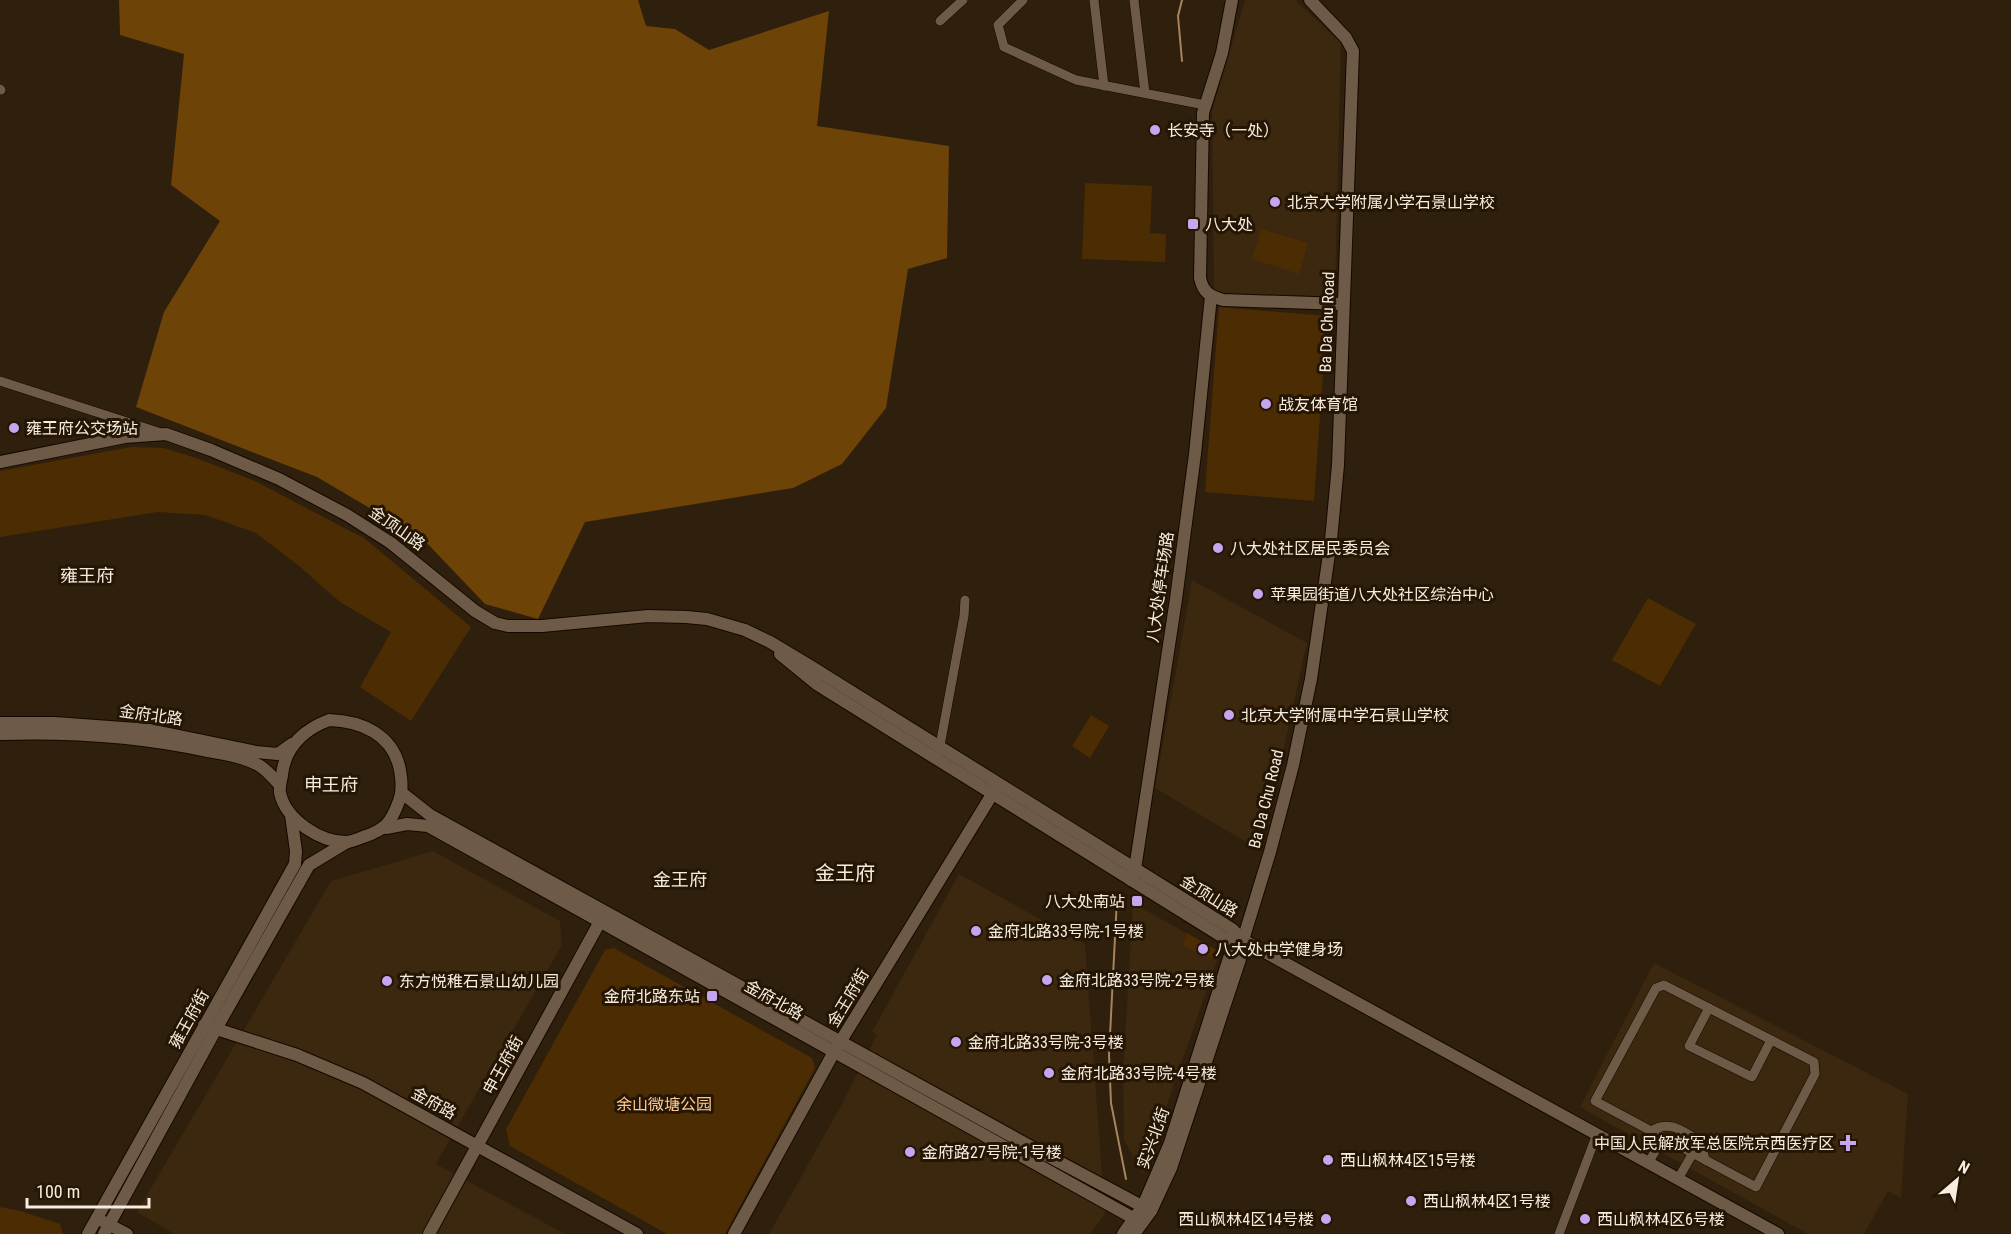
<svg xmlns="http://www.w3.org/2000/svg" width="2011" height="1234" font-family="'Roboto Condensed','Noto Sans SC',sans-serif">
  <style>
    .built { fill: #3c270f }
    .green { fill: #4c2d03 }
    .forest { fill: #6d4308 }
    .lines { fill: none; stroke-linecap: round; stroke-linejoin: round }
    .stream { stroke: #a6845c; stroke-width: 2 }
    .street-casing { stroke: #160800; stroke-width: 10 }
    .secondary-casing { stroke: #160800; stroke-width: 14 }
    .street { stroke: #6d5b47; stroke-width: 9 }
    .secondary { stroke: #6d5b47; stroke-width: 12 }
    .poi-dot { fill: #c6a6f0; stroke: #251604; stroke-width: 2 }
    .labels { text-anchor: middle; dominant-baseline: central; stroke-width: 6; stroke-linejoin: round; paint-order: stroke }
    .poi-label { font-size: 16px; fill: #f7ece0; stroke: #251604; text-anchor: start }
    .street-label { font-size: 16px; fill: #f7ece0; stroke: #251604 }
    .park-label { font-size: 16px; fill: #fec990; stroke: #251604 }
    .neighbourhood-label { font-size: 18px; fill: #f7ece0; stroke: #251604 }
    .quarter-label { font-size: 20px; fill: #f7ece0; stroke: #251604 }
  </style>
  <rect width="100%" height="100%" fill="#2f1f0d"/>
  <g class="built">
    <path d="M 1245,0 L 1295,0 L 1341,43 L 1335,297 L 1214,293 L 1212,111 Z"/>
    <path d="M 1192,580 L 1307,643 L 1261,851 L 1155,788 Z"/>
    <path d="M 433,851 L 560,921 L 562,945 L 436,1164 L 565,1234 L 174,1234 L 137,1212 L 331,881 Z"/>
    <path d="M 959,874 L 1085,944 L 1105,1214 L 1090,1234 L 769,1234 L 843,1102 L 877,1035 L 872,1032 Z"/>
    <path d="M 1133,903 L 1220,952 L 1143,1174 L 1124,1140 L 1123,1073 Z"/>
    <path d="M 1654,963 L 1908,1094 L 1901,1198 L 1889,1192 L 1887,1193 L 1864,1234 L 1808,1234 L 1580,1107 Z"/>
  </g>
  <g class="green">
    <path d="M 1085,183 L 1152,186 L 1150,233 L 1166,234 L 1165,262 L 1082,259 Z"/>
    <path d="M 1261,229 L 1308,243 L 1299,274 L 1252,259 Z"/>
    <path d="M 1219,307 L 1327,316 L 1314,501 L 1205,492 Z"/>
    <path d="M 131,447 L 164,448 L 199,459 L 257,482 L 350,531 L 364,538 L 471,627 L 411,721 L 360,687 L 391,632 L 340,602 L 299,566 L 256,533 L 205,515 L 158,512 L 0,537 L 0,471 Z"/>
    <path d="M 1648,598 L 1696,624 L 1660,686 L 1612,660 Z"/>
    <path d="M 1091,715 L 1109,726 L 1090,758 L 1072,746 Z"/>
    <path d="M 1187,933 L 1220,952 L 1218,960 L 1183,946 Z"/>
    <path d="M 614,948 L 812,1058 L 815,1068 L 725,1234 L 667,1234 L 510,1146 L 506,1129 L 605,950 Z"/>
    <path d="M 0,1207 L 20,1211 L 60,1224 L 63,1234 L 0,1234 Z"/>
  </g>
  <path class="forest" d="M 119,0 L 638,0 L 646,26 L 675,29 L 709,50 L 829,11 L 817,126 L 949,146 L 947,258 L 908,269 L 886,408 L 842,464 L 793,488 L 585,522 L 538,619 L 485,604 L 424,540 L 317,477 L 136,407 L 164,312 L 220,221 L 171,185 L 184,54 L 120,35 Z"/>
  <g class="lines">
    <g class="stream">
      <path d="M 1182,61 L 1178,16 L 1182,0"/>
      <path d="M 1117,898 L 1109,1055 L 1111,1103 L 1126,1179"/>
    </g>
    <g class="street-casing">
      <g id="street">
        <path d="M 1023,0 L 998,25 L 1004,47 L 1076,80 L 1205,105"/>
        <path d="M 1094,0 L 1104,86"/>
        <path d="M 1134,0 L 1145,93"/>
        <path d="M 940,21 L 963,0"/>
        <path d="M 0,89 L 1,90"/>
        <path d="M 0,381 L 161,433"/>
        <path d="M 939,751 L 964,616 L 965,600"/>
        <path d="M 1664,985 L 1814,1062 L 1815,1074 L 1756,1187 L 1595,1101 L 1656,988 Z"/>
        <path d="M 1709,1008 L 1689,1046 L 1752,1077 L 1771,1040"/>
        <path d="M 1651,1131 C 1671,1119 1683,1132 1701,1142 L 1705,1160"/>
        <path d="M 1649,1162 L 1663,1137"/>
        <path d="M 1678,1179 L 1693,1153"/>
        <path d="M 1559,1234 L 1597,1134"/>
      </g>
    </g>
    <g class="secondary-casing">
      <g id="secondary">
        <path d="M 1232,0 L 1222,53 L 1203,113 L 1200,278 C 1203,292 1209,296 1223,300 L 1343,304"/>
        <path d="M 0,462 L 125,437 L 166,434 L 211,450 L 279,479 L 347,515 L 391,543 L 475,611 L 495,623 L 508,626 L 542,626 L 648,616 L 686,617 L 707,619 L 745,630 L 770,642 L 810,666 L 1232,929 L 1243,940 L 1778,1234"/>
        <path d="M 780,654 L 818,685 L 1226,939 L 1243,940"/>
        <path d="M 329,720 C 361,721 393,734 400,770 C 402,781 403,791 399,801 C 391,823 385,830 363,837 C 358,839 351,842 346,842 C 320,842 286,820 280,793 C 279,788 281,781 282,775 C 285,747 303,730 329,720 Z"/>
        <path d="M 0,723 L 55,723 L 150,730 L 256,752 L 278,754 L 292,744"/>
        <path d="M 0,734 C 70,732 139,736 207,751 C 225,754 245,757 260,766 C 268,771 274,779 280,785"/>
        <path d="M 402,793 L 430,815 L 1035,1149 L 1151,1211"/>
        <path d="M 386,828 L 407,824 L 428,826 L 1142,1223"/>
        <path d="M 1131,880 L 1135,869 L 1176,599 L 1195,454 L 1211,296"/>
        <path d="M 204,1025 L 297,1055 L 363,1083 L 637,1234"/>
        <path d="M 104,1222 L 127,1234"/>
        <path d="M 88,1234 L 295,864 L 296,851 L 291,815"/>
        <path d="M 104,1234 L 216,1029 L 309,865 L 347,842"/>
        <path d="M 429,1234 L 603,916"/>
        <path d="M 734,1234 L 834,1052 L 996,788"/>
        <path d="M 1123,1234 L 1143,1206 L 1170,1143 L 1230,955 L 1243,940"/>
        <path d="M 1134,1234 L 1151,1211 L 1171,1168 L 1240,959 L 1243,940 L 1270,852 L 1293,765 L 1311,679 L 1331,540 L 1338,465 L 1353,51 L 1346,38 L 1310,0"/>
      </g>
    </g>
    <use href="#street" class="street"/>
    <use href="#secondary" class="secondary"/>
  </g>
  <g class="poi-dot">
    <circle cx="1155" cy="130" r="6"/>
    <circle cx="1275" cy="202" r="6"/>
    <rect x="1187" y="218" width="12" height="12" rx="3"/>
    <circle cx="1266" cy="404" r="6"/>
    <circle cx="14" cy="428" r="6"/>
    <circle cx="1218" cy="548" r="6"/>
    <circle cx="1258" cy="594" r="6"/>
    <circle cx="1229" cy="715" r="6"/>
    <rect x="1131" y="895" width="12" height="12" rx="3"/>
    <circle cx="976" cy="931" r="6"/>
    <circle cx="1203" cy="949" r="6"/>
    <circle cx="1047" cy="980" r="6"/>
    <circle cx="387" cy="981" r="6"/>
    <rect x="706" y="990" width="12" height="12" rx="3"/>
    <circle cx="956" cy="1042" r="6"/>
    <circle cx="1049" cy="1073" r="6"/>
    <path d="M1845 1134h6v6h6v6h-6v6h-6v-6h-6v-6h6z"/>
    <circle cx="910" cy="1152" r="6"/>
    <circle cx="1328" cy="1160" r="6"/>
    <circle cx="1411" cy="1201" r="6"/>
    <circle cx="1326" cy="1219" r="6"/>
    <circle cx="1585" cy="1219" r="6"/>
  </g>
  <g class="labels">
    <g class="poi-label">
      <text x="1167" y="130">长安寺（一处）</text>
      <text x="1287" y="202">北京大学附属小学石景山学校</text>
      <text x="1205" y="224">八大处</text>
      <text x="1278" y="404">战友体育馆</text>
      <text x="26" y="428">雍王府公交场站</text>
      <text x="1230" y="548">八大处社区居民委员会</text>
      <text x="1270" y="594">苹果园街道八大处社区综治中心</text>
      <text x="1241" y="715">北京大学附属中学石景山学校</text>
      <text x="1125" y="901" text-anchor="end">八大处南站</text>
      <text x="988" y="931">金府北路33号院-1号楼</text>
      <text x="1215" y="949">八大处中学健身场</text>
      <text x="1059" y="980">金府北路33号院-2号楼</text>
      <text x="399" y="981">东方悦稚石景山幼儿园</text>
      <text x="700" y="996" text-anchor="end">金府北路东站</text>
      <text x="968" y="1042">金府北路33号院-3号楼</text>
      <text x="1061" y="1073">金府北路33号院-4号楼</text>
      <text x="1834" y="1143" text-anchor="end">中国人民解放军总医院京西医疗区</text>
      <text x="922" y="1152">金府路27号院-1号楼</text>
      <text x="1340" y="1160">西山枫林4区15号楼</text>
      <text x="1423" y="1201">西山枫林4区1号楼</text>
      <text x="1314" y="1219" text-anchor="end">西山枫林4区14号楼</text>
      <text x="1597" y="1219">西山枫林4区6号楼</text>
    </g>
    <g class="street-label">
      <text transform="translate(1327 322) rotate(-88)">Ba Da Chu Road</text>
      <text transform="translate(397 528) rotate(35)">金顶山路</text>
      <text transform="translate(1160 587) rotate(-82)">八大处停车场路</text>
      <text transform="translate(151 715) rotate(8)">金府北路</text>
      <text transform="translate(1266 799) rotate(-76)">Ba Da Chu Road</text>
      <text transform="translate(1209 896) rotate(32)">金顶山路</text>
      <text transform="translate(848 998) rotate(-59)">金王府街</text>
      <text transform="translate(774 1000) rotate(29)">金府北路</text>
      <text transform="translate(189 1019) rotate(-61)">雍王府街</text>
      <text transform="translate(503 1065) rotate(-61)">申王府街</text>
      <text transform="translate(434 1103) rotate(29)">金府路</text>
      <text transform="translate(1153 1138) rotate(-70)">实兴北街</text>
    </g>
    <g class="park-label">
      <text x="664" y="1104">余山微塘公园</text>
    </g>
    <g class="neighbourhood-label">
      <text x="87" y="575">雍王府</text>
      <text x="331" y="784">申王府</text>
      <text x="680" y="879">金王府</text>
    </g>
    <g class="quarter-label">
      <text x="845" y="873">金王府</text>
    </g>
  </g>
  <g transform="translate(1957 1180) rotate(29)" stroke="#251604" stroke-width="4.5" paint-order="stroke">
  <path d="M0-4.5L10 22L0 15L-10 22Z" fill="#f7ece0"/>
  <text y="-9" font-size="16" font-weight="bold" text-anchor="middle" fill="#f7ece0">N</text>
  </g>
  <path d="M27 1198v9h122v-9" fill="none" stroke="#f7ece0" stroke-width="3"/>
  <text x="36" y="1198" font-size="18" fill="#f7ece0" stroke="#251604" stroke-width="4.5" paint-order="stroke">100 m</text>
</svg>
